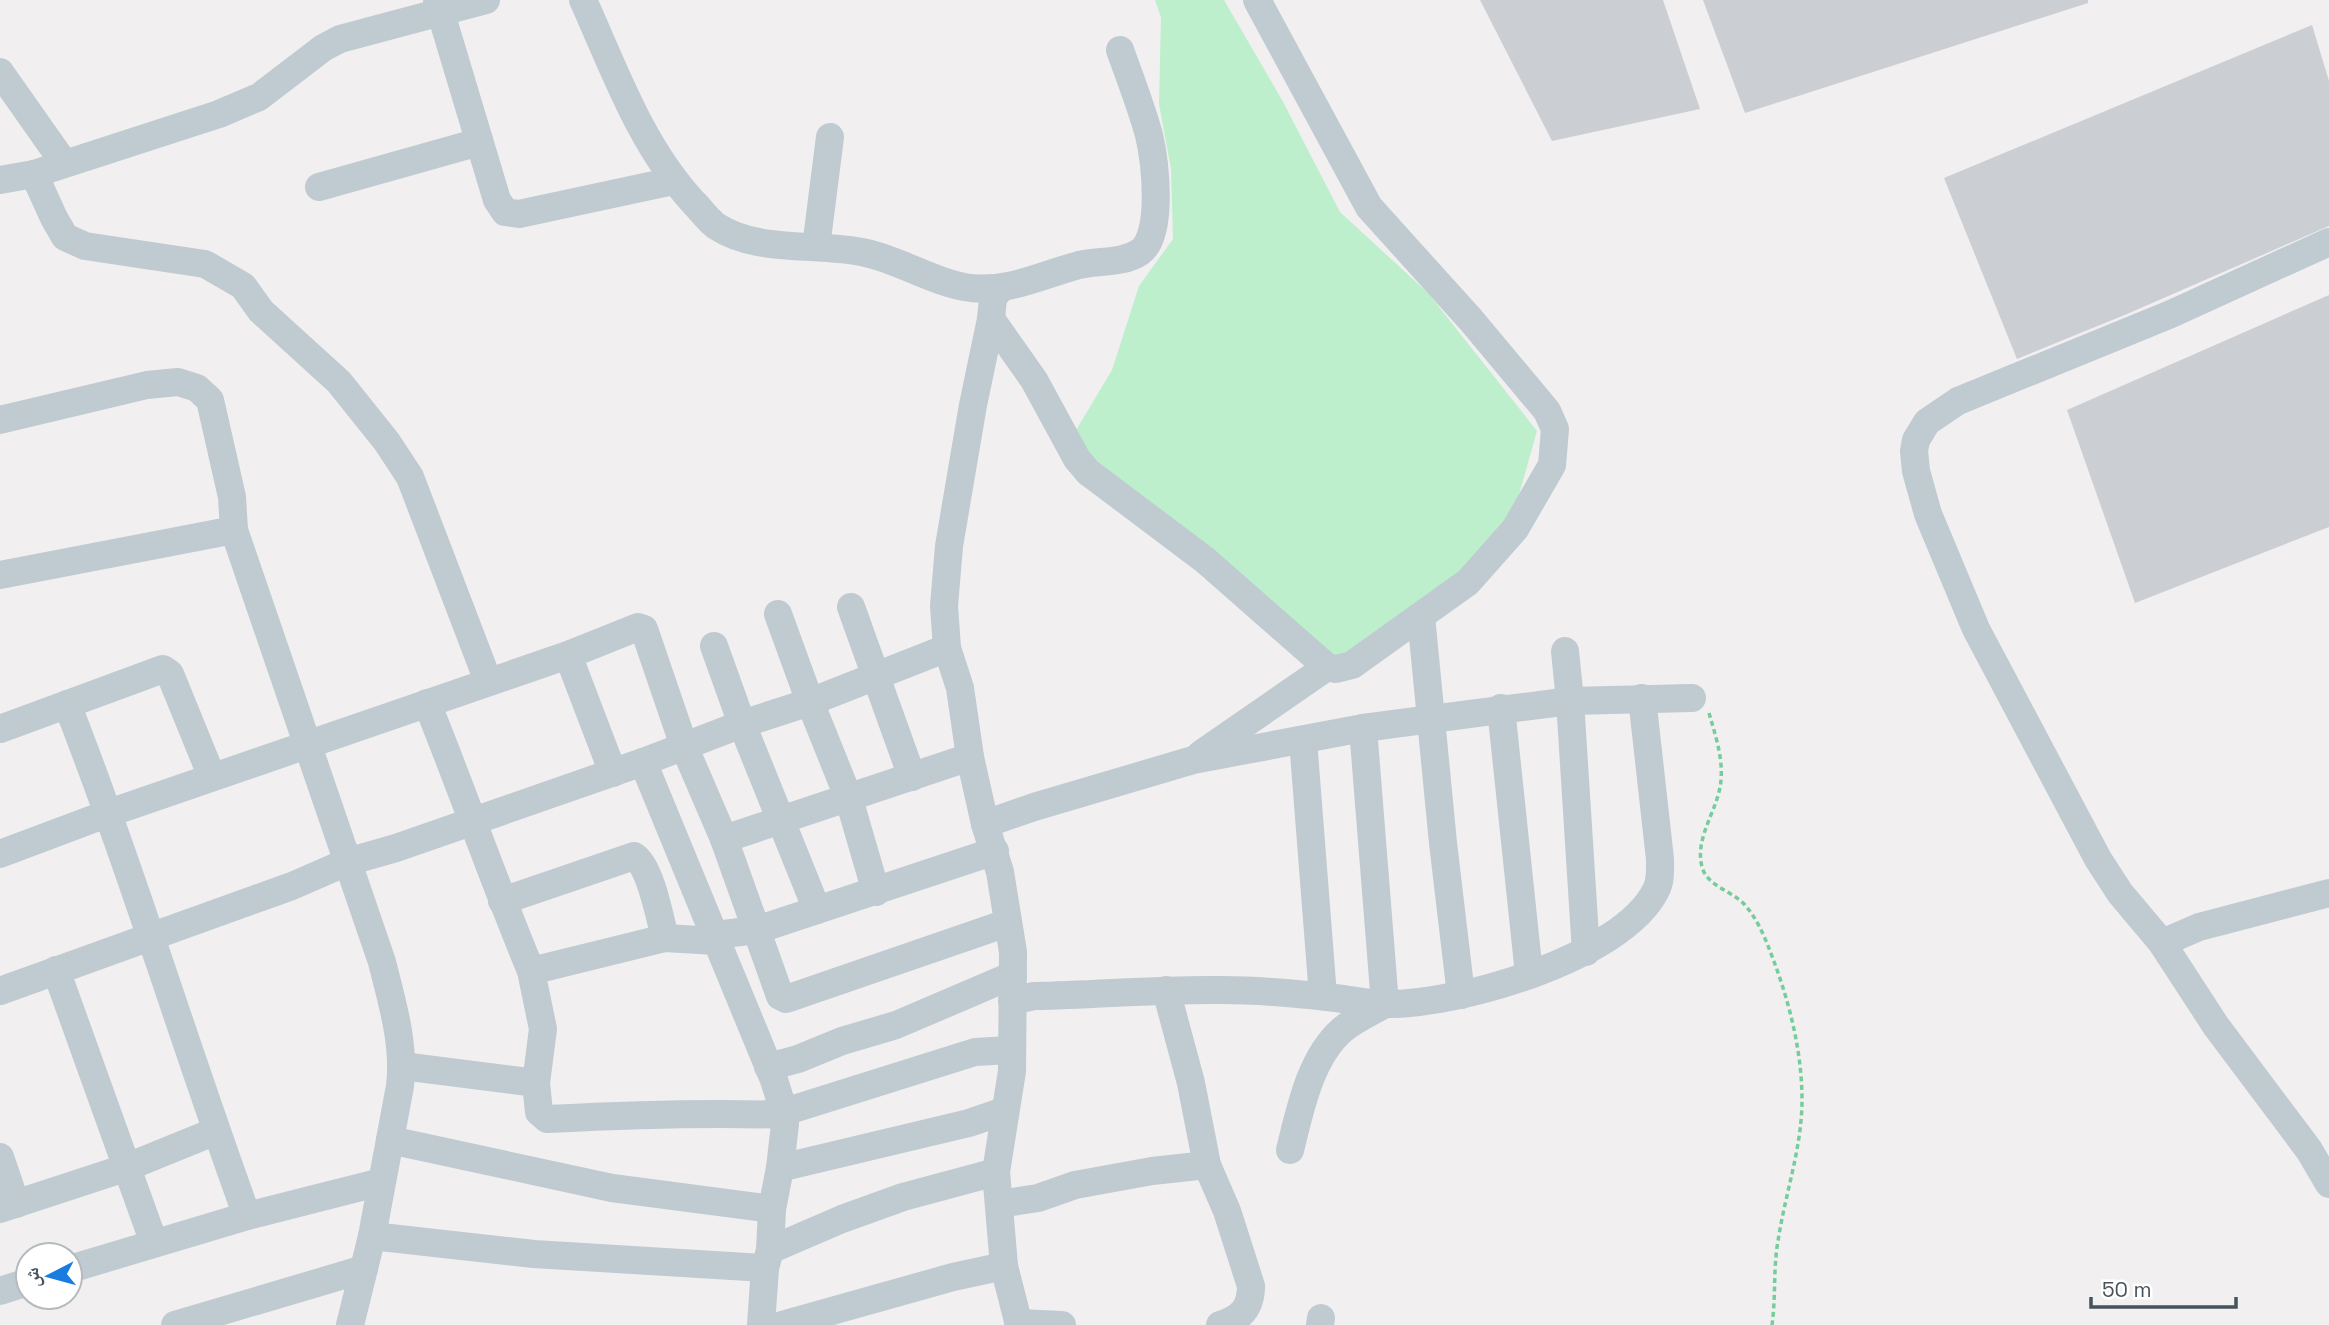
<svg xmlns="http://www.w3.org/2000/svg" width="2329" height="1325" font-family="'Space Grotesk','Noto Naskh Arabic',sans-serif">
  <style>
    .green { fill: #bdefcd }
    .building { fill: #cbced3 }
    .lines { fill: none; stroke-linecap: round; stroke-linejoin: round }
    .path { stroke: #75cd9c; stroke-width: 3.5; stroke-dasharray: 5 3.5; stroke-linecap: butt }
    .minor { stroke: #bfcad1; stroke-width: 28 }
  </style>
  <rect width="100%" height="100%" fill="#f1efef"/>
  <path class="green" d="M 1155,0 L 1224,0 L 1282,100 L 1340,212 L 1428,293 L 1537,431 L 1513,516 L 1479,567 L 1336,665 L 1069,442 L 1112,370 L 1139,286 L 1173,239 L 1171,169 L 1159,104 L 1161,17 Z"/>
  <g class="building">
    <path d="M 1480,0 L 1663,0 L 1700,109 L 1552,141 Z"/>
    <path d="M 1703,0 L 2088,0 L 2088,3 L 1745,113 Z"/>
    <path d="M 2312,25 L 2329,81 L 2329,226 L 2127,314 L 2017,359 L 1944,178 Z"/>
    <path d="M 2329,295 L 2329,527 L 2135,603 L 2067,410 Z"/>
  </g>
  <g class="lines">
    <path class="path" d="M 1709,713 C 1715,734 1723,757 1721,780 C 1719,809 1694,837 1702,867 C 1707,886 1732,891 1744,904 C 1756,917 1764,935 1770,951 C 1788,997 1802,1049 1802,1100 C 1802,1148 1785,1194 1778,1241 C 1773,1269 1776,1297 1772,1325"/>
    <g class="minor">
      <path d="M 437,0 L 497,200 L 505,212 L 519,214 L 673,181"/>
      <path d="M 583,0 C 615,71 641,146 694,203 C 701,210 708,220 716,226 C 759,254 818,242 866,253 C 902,261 934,283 971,288 C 1009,292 1042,275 1079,265 C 1099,260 1122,264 1140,252 C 1164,235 1155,161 1149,135 C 1141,106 1130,78 1120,50"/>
      <path d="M 0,72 L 64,163"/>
      <path d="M 34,174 L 54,218 L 65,237 L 85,246 L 205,264 L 243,286 L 261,311 L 339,382 L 387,442 L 410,477 L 488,681"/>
      <path d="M 0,180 L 34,174 L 219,114 L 259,97 L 323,48 L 340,39 L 486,0"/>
      <path d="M 319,187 L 479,142"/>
      <path d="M 2329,242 L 2171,314 L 1958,401 L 1927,422 L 1916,440 L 1914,451 L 1916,471 L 1928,514 L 1976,629 L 2098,859 L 2120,893 L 2162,943 L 2216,1026 L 2309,1150 L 2329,1184"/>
      <path d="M 816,247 L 830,137"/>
      <path d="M 1000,289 L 993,298 L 991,319 L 973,405 L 949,546 L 944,606 L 947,648 L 960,688 L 970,757 L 985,824 L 1000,872 L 1013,952 L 1012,1071 L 996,1172 L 1004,1266 L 1019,1325"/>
      <path d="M 991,319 L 1034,380 L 1077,459 L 1088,472 L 1205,560 L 1327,667 L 1336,669 L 1352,665 L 1468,582 L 1515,529 L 1552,465 L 1555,429 L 1547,411 L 1471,320 L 1369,207 L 1257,0"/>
      <path d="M 0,420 L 147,385 L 178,382 L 197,388 L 210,400 L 232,497 L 234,530 L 0,575"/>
      <path d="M 234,530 L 382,962 C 392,1002 405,1044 400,1086 L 372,1236 L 350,1325"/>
      <path d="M 851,607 L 912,777"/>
      <path d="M 778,614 L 810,702 L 849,799 L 876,892"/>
      <path d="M 1421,616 L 1443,843 L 1461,995"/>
      <path d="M 714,646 L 742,724 L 817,910"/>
      <path d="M 1565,651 L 1570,701 L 1586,952"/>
      <path d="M 568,655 L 613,773"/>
      <path d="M 427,703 C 463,792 494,882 531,971 L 665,938 L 716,941"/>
      <path d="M 67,704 C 133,873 185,1046 247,1216"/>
      <path d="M 1501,708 L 1529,974"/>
      <path d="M 0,729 L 163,669 L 170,674 L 212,777"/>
      <path d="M 1303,740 L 1323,996"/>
      <path d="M 1201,754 L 1327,667"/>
      <path d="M 643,762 L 774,1080 L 784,1112 L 785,1124 L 780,1168 L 772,1209 L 770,1250 L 765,1268 L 761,1325"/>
      <path d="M 985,824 L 1034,807 L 1193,760 L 1363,728 L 1570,701 L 1692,698"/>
      <path d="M 724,839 L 970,757"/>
      <path d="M 0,854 L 109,813 L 568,655 L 638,627 L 644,629 L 684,746 L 724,839 L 780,996 L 786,999 L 792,997 L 1007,923"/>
      <path d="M 502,901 L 634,856 C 651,867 660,919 665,938"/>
      <path d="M 715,935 L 757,930 L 995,851"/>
      <path d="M 2162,943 L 2199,927 L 2329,893"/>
      <path d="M 56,970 L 154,1243"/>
      <path d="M 531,971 L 543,1029 L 536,1083"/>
      <path d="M 1166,990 L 1191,1083 L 1207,1165 L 1227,1211 L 1251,1286 C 1251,1308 1241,1319 1220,1325"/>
      <path d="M 0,991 L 292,886 L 347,862 L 396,848 L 643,762 L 742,724 L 810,702 L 947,648"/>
      <path d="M 1012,1001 L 1034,996 C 1097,995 1158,989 1221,990 C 1256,990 1291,993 1327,997 C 1346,999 1366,1003 1385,1004 C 1455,1006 1623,958 1656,890 C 1661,881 1660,869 1660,859 L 1642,698"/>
      <path d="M 402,1066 L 536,1083 L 539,1112 L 547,1119 C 625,1115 704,1112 783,1115"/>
      <path d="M 768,1067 L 798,1059 L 842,1041 L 896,1025 L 1013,975"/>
      <path d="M 784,1112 L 975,1052 L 1010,1050"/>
      <path d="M 390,1140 L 612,1188 L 772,1209"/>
      <path d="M 1290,1150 C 1300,1110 1310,1058 1342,1030 C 1355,1019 1371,1012 1385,1004 L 1363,728"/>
      <path d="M 0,1157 L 16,1204"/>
      <path d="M 780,1168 L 969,1123 L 1004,1111"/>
      <path d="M 999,1204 L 1038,1198 L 1075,1185 L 1152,1171 L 1207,1165"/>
      <path d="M 0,1209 L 125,1168 L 216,1131"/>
      <path d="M 372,1236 L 534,1254 L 765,1268"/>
      <path d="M 770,1250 L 842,1219 L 903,1197 L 996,1172"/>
      <path d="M 70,1269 L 247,1216 L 381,1182"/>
      <path d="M 0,1291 L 28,1282"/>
      <path d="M 1018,1323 L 1062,1325"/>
      <path d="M 175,1325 L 364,1269"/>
      <path d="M 782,1325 L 953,1277 L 1004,1266"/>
      <path d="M 1320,1325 L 1321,1318"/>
    </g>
  </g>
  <g transform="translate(49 1276) rotate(264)"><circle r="33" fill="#ffffff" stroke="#b5babe" stroke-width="2"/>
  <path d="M0-5L12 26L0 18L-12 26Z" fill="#197ce1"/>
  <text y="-10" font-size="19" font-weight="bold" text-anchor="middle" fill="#47535c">ش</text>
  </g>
  <path d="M2091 1297v10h145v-10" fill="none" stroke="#47535c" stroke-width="3.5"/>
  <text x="2102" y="1297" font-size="21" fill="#47535c" stroke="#ffffff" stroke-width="5" paint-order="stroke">50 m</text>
</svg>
